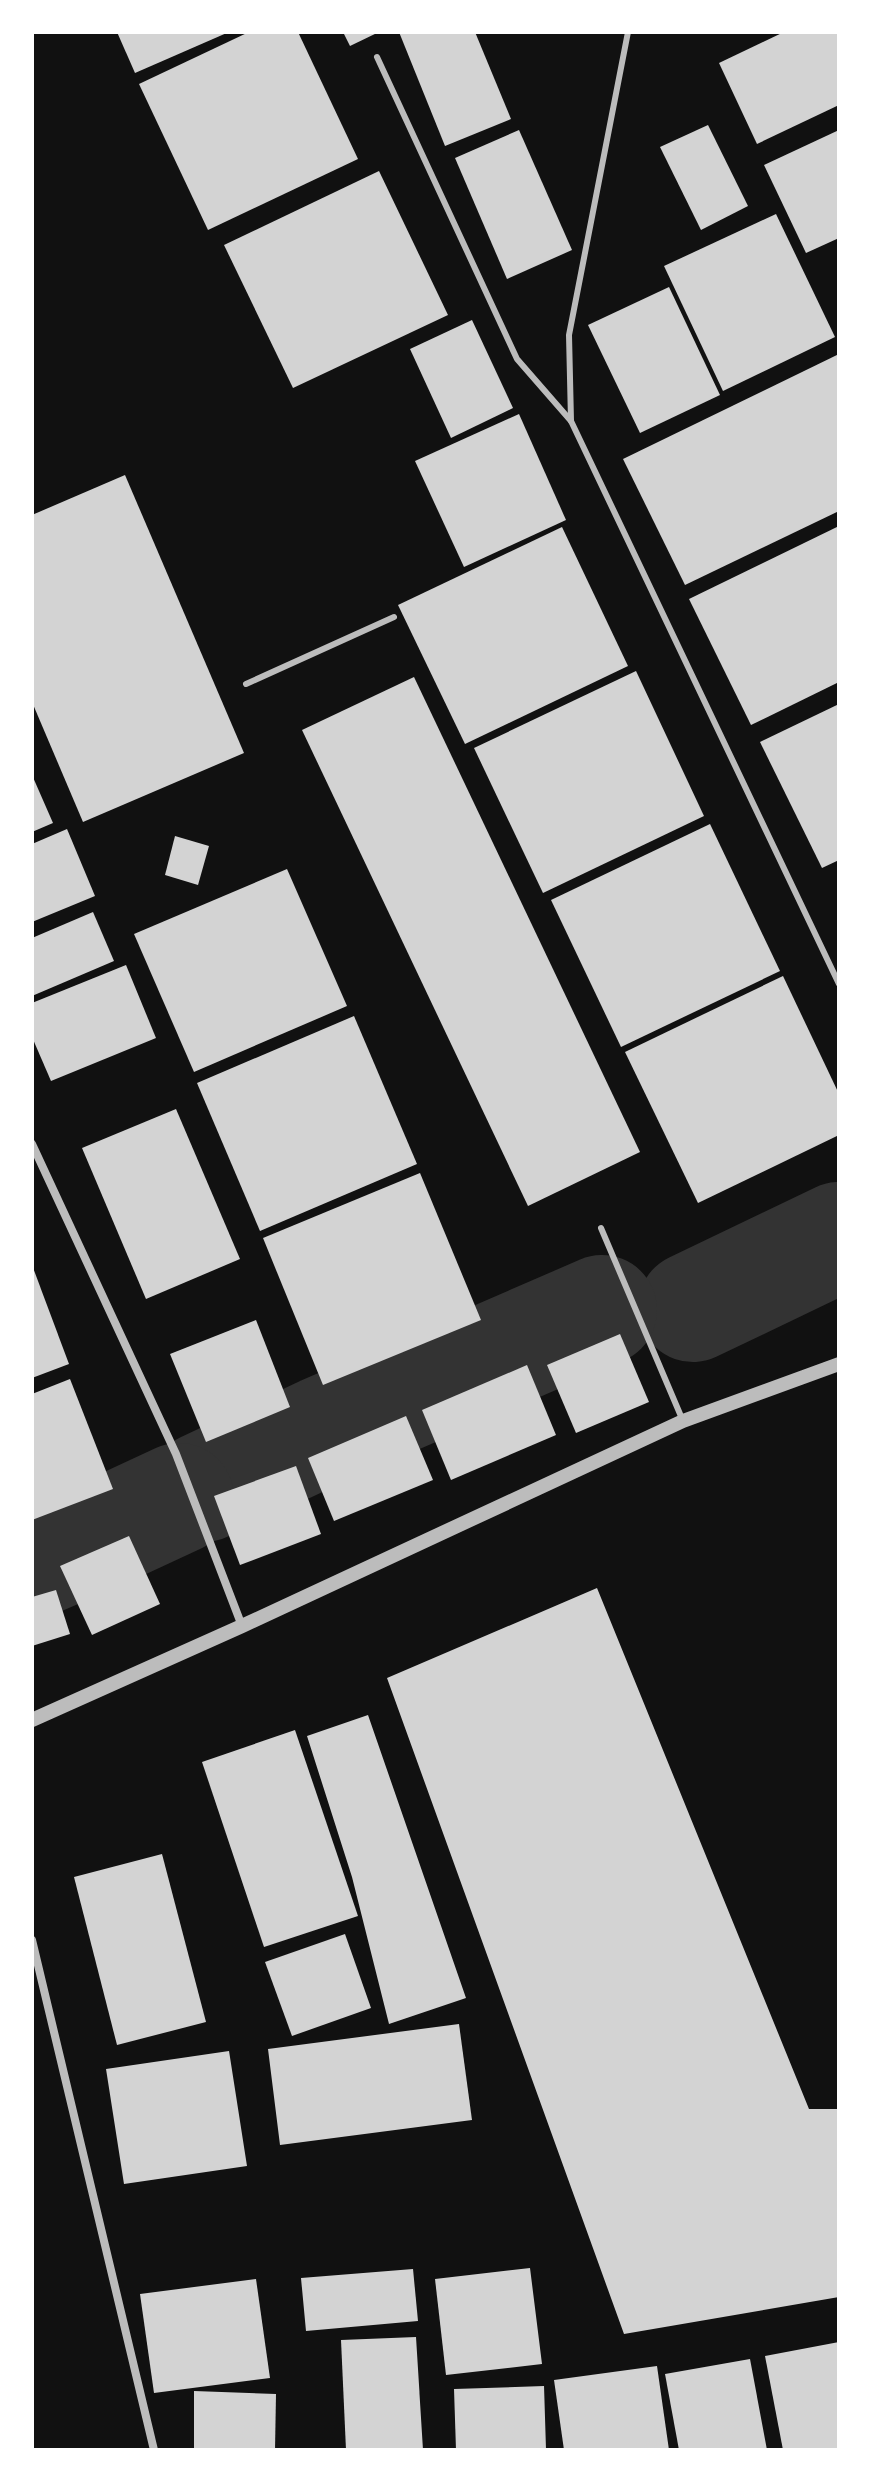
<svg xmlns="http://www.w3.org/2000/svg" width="871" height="2482" font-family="'Sofia Sans Condensed',sans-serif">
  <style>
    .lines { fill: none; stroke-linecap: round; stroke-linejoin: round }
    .river { stroke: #333; stroke-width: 110 }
    .building { fill: #d3d3d3 }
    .service { stroke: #bcbcbc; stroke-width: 6 }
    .minor { stroke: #bcbcbc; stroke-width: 8 }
    .tertiary { stroke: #bcbcbc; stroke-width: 14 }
  </style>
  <rect width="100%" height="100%" fill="#111"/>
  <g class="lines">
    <g class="river">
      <path d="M 693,1307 L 839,1237"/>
      <path d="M 204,1487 L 323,1431 L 602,1310"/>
      <path d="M 32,1564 L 95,1537 L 179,1498"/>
    </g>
  </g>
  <g class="building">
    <path d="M 117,32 L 229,32 L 135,73 Z"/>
    <path d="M 249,32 L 298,32 L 358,159 L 208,230 L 139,84 Z"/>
    <path d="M 343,32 L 379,32 L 350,46 Z"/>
    <path d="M 399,32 L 475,32 L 511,119 L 445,146 Z"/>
    <path d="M 784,32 L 839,32 L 839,105 L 757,144 L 719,63 Z"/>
    <path d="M 708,125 L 748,206 L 701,230 L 660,147 Z"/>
    <path d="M 519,130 L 572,250 L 507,279 L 455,158 Z"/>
    <path d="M 839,130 L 839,238 L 806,253 L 764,165 Z"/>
    <path d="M 379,171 L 448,315 L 293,388 L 224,245 Z"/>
    <path d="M 776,214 L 835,337 L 723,391 L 664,266 Z"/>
    <path d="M 669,287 L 720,395 L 640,433 L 588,325 Z"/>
    <path d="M 472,320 L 513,408 L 451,438 L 410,349 Z"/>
    <path d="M 839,354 L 839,511 L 685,585 L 623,459 Z"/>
    <path d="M 519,414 L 566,520 L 464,567 L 415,461 Z"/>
    <path d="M 125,475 L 244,753 L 83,822 L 32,702 L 32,515 Z"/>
    <path d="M 839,526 L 839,682 L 751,725 L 689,599 Z"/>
    <path d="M 562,527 L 628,666 L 465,744 L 398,605 Z"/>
    <path d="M 636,671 L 704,816 L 543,893 L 474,748 Z"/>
    <path d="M 414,677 L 640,1152 L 528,1206 L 302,730 Z"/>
    <path d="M 839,704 L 839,860 L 822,868 L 760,742 Z"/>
    <path d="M 32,775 L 53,823 L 32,832 Z"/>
    <path d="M 710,824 L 780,971 L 621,1047 L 551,900 Z"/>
    <path d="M 67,829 L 95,896 L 32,922 L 32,844 Z"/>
    <path d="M 175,836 L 209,846 L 198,885 L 165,875 Z"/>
    <path d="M 287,869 L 347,1006 L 194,1072 L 134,934 Z"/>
    <path d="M 93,912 L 114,961 L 32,996 L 32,938 Z"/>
    <path d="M 126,965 L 156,1038 L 51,1081 L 32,1037 L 32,1003 Z"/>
    <path d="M 783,976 L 839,1094 L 839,1135 L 698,1203 L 625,1052 Z"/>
    <path d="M 354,1016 L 417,1164 L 260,1231 L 197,1083 Z"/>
    <path d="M 176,1109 L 240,1259 L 146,1299 L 82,1148 Z"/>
    <path d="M 420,1173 L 481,1320 L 323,1385 L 263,1238 Z"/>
    <path d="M 32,1265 L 69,1364 L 32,1378 Z"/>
    <path d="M 256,1320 L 290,1407 L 206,1442 L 170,1354 Z"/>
    <path d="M 620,1334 L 649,1402 L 576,1433 L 547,1365 Z"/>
    <path d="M 527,1365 L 556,1435 L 451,1480 L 422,1410 Z"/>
    <path d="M 70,1379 L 113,1489 L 32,1520 L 32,1394 Z"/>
    <path d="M 406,1416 L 433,1480 L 334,1521 L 308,1458 Z"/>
    <path d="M 296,1466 L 321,1534 L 240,1565 L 214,1496 Z"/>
    <path d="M 129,1536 L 160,1604 L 92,1635 L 60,1566 Z"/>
    <path d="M 597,1588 L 809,2109 L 839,2109 L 839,2297 L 624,2334 L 387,1678 Z"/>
    <path d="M 56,1590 L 70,1634 L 32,1646 L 32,1597 Z"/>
    <path d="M 368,1715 L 466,1998 L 389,2024 L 352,1877 L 307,1736 Z"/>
    <path d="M 295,1730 L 358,1916 L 264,1947 L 202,1762 Z"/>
    <path d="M 162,1854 L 206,2022 L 117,2045 L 74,1877 Z"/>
    <path d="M 345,1934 L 371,2008 L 292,2036 L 265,1962 Z"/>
    <path d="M 459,2024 L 472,2120 L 280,2145 L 268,2049 Z"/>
    <path d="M 229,2051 L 247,2166 L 124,2184 L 106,2069 Z"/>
    <path d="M 530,2268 L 542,2364 L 446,2375 L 435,2279 Z"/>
    <path d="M 413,2269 L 418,2321 L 306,2331 L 301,2278 Z"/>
    <path d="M 256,2279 L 270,2378 L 154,2393 L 140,2294 Z"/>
    <path d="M 416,2337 L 423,2450 L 346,2450 L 341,2340 Z"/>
    <path d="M 839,2342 L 839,2450 L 783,2450 L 765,2356 Z"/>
    <path d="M 750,2359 L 767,2450 L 679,2450 L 665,2374 Z"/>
    <path d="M 657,2366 L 669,2450 L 564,2450 L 554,2380 Z"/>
    <path d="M 544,2386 L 546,2450 L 456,2450 L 454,2389 Z"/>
    <path d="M 194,2391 L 276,2394 L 275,2450 L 194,2450 Z"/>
  </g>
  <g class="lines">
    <g class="service">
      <path d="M 377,57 L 517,359 L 571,421 L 839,984"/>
      <path d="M 571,421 L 569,335 L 628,32"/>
      <path d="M 246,684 L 394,617"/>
      <path d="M 601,1228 L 683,1421"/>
    </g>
    <g class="minor">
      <path d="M 32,1144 L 176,1454 L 242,1626"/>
      <path d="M 32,1940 L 154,2450"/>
    </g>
    <path class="tertiary" d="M 32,1720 L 242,1626 L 683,1421 L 839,1364"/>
  </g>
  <rect width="871" height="2482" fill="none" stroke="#ffffff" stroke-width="68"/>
</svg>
